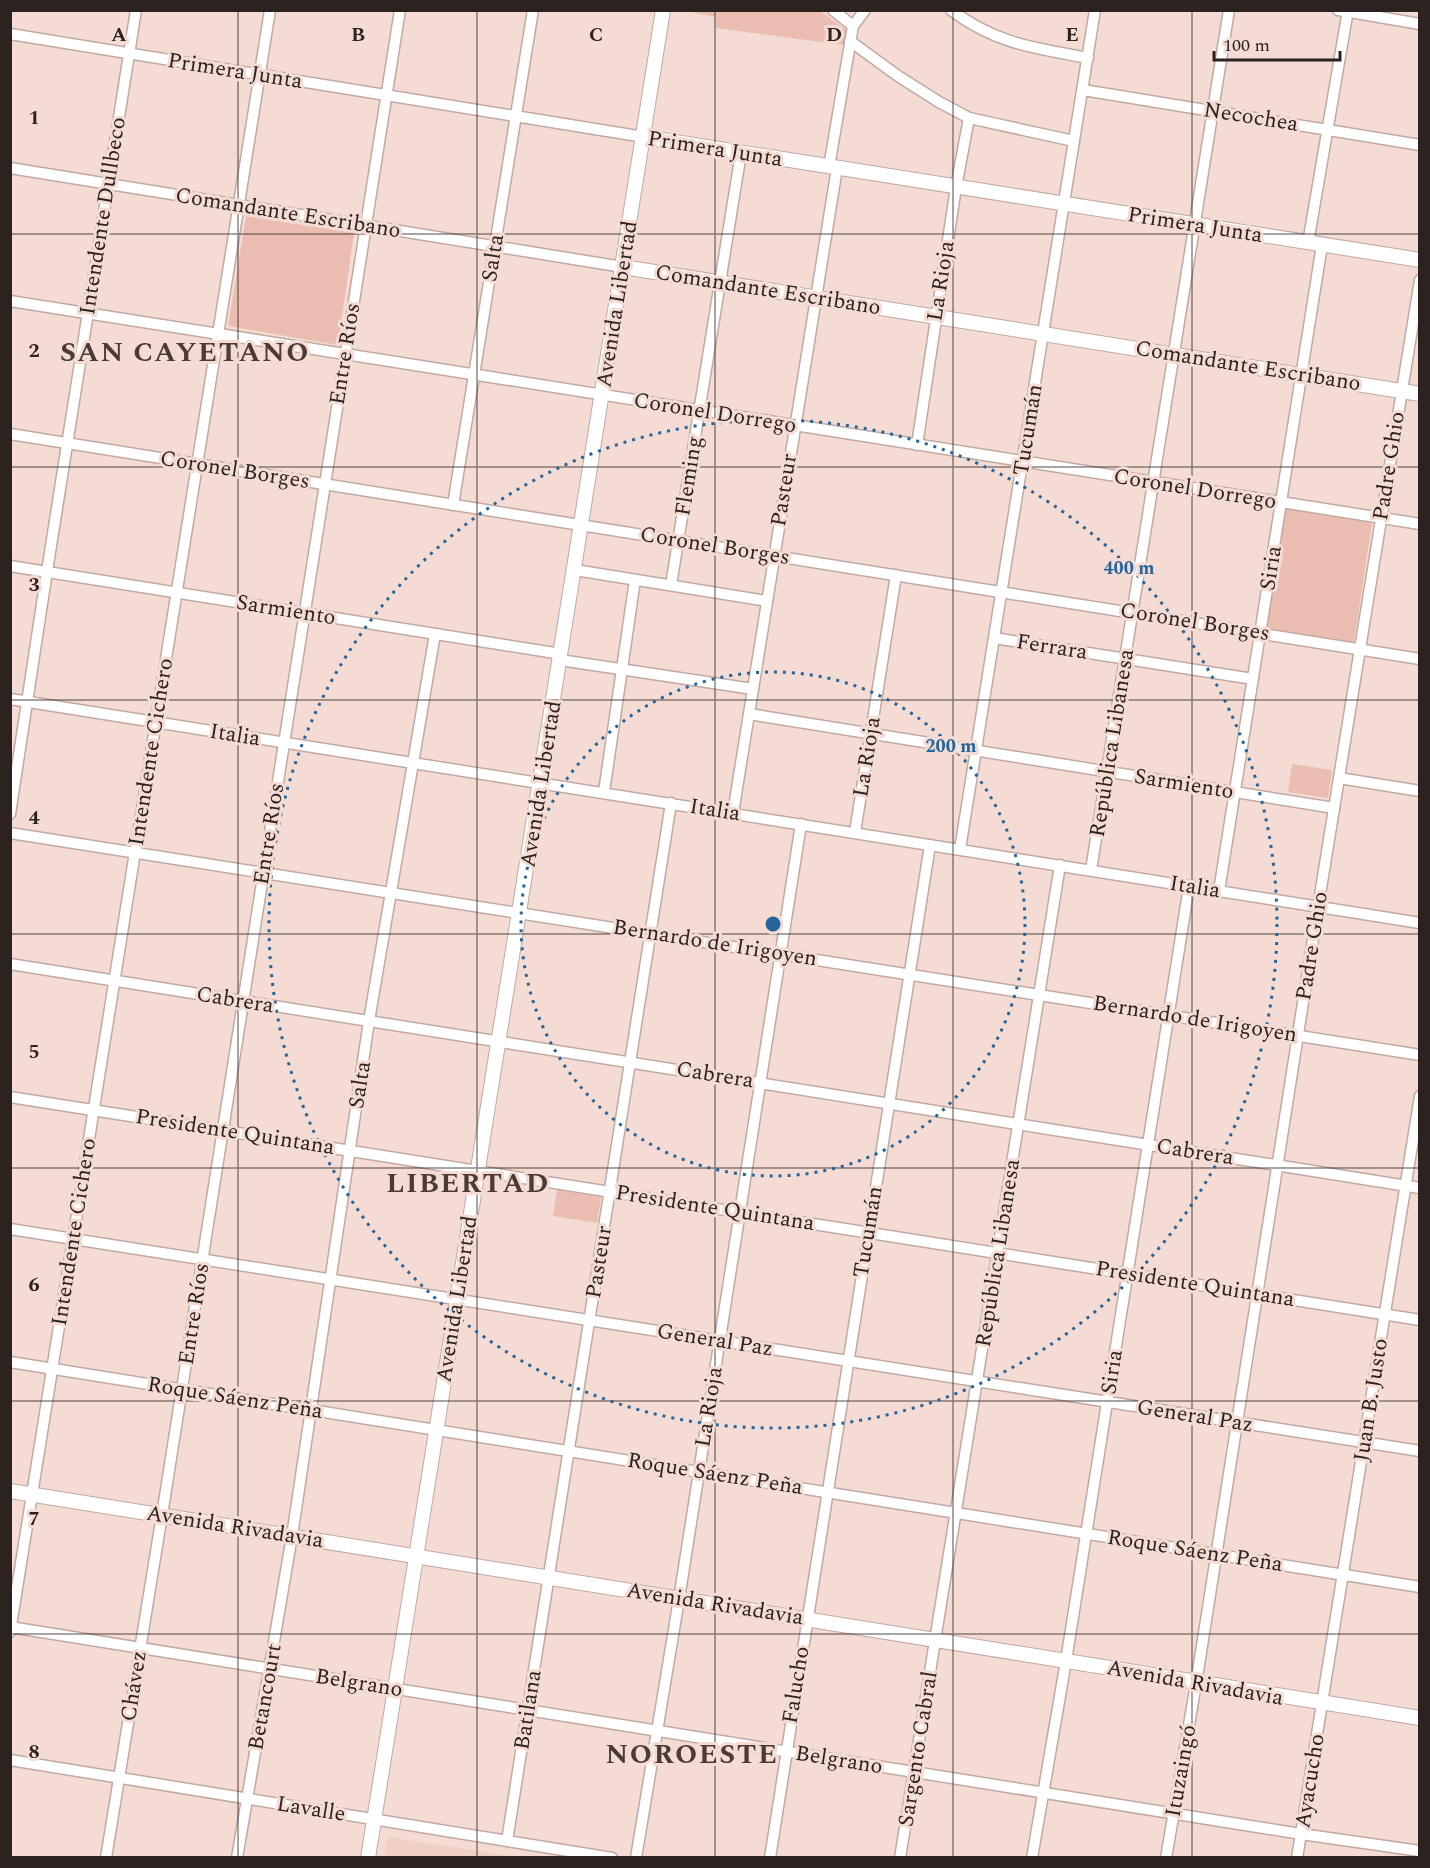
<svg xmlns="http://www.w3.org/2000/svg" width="1430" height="1868" font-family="Spectral,serif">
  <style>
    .built { fill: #f0cfc5 }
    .green { fill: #eabdb0 }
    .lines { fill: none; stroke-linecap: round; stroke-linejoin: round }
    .minor-casing { stroke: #c1a9a2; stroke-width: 13 }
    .major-casing { stroke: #c1a9a2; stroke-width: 16 }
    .minor { stroke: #fff; stroke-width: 10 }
    .major { stroke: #fff; stroke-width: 14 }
    .grid { fill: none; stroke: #2c2320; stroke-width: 1.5; stroke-opacity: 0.55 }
    .ring { fill: none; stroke: #25659b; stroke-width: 3; stroke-dasharray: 3 6 }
    .labels { text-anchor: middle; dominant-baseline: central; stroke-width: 6; stroke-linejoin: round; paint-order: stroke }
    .street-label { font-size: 22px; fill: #2c2320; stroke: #f4dcd4 }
    .district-label { font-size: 28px; font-weight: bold; letter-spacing: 1.5px; fill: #4d3a34; stroke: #f4dcd4 }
    .grid-label { font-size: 20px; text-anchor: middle; font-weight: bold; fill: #2c2320; stroke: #f4dcd4; stroke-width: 6; stroke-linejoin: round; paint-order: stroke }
    .centre { fill: #25659b; stroke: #f4dcd4; stroke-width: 3 }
    .ring-label { font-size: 18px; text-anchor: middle; font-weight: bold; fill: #25659b; stroke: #f4dcd4; stroke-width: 6; stroke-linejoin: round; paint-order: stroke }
  </style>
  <rect width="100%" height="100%" fill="#f4dcd4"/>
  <path class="built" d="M 387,1837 L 519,1857 L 384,1857 Z"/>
  <g class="green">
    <path d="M 686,11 L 820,11 L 846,30 L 844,45 L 716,28 L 716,17 Z"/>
    <path d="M 246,216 L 354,233 L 338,345 L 228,326 Z"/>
    <path d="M 1286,509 L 1372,523 L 1354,642 L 1267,629 Z"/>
    <path d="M 1292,764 L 1332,770 L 1328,798 L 1288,792 Z"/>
    <path d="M 557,1190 L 601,1197 L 597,1223 L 553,1216 Z"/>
  </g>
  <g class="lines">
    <g class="minor-casing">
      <g id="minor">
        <path d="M 833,10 L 853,26"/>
        <path d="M 951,10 C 996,44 1035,48 1088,58"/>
        <path d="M 1338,10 L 1420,24"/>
        <path d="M 10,34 L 644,137"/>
        <path d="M 850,41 L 898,76 L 939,102 L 969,118 L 1074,141"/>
        <path d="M 1083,90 L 1420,145"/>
        <path d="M 829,167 L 853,26 L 865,10"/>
        <path d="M 10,168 L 623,267"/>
        <path d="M 1308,243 L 1348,10"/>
        <path d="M 10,301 L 1420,524"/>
        <path d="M 10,434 L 1420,659"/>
        <path d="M 917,445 L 956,187 L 969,118"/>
        <path d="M 453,505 L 533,10"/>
        <path d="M 10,566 L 561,654"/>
        <path d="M 575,570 L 767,601"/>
        <path d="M 671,585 L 741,153"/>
        <path d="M 994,638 L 1253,679"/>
        <path d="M 560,660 L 753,689"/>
        <path d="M 10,699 L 1420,923"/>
        <path d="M 749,714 L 1334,808"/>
        <path d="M 1339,778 L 1420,791"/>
        <path d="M 604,792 L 635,580"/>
        <path d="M 733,813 L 837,168"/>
        <path d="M 10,814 L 47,571 L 136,10"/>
        <path d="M 855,832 L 896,575"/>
        <path d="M 10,833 L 1420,1055"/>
        <path d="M 960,849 L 1095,10"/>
        <path d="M 1091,870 L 1229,10"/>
        <path d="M 1219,891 L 1322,245"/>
        <path d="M 10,964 L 1420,1188"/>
        <path d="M 10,1097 L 1420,1320"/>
        <path d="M 10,1229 L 1420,1451"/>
        <path d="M 10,1362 L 1420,1587"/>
        <path d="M 10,1627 L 1301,1834 L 1420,1851"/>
        <path d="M 10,1632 L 270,10"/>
        <path d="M 10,1760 L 612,1858"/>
        <path d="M 507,1841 L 671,803"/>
        <path d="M 106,1858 L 162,1515 L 400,10"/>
        <path d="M 237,1858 L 292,1536 L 369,1021 L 435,634"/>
        <path d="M 636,1858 L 679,1599 L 801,824"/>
        <path d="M 770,1858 L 930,845"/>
        <path d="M 900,1858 L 1060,865"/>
        <path d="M 1032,1858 L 1066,1661 L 1189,886"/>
        <path d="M 1166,1858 L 1196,1684 L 1318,907 L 1420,280"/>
        <path d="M 1297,1858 L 1420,1096"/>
      </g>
    </g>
    <g class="major-casing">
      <g id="major">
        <path d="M 644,137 L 1420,260"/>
        <path d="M 623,267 L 1420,394"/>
        <path d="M 10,1491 L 1420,1718"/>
        <path d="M 368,1858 L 663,10"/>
      </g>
    </g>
    <use href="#minor" class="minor"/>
    <use href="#major" class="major"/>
  </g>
  <path class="grid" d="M 238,10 L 238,1858M 477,10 L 477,1858M 715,10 L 715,1858M 953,10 L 953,1858M 1192,10 L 1192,1858M 10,234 L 1420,234M 10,467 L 1420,467M 10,700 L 1420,700M 10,934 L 1420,934M 10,1168 L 1420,1168M 10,1401 L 1420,1401M 10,1634 L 1420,1634"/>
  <g class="ring">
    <circle cx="773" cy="924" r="252"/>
    <circle cx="773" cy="924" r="504"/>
  </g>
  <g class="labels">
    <g class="street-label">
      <text transform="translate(235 71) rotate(9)">Primera Junta</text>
      <text transform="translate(1251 117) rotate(9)">Necochea</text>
      <text transform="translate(715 149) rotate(9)">Primera Junta</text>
      <text transform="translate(288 213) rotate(9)">Comandante Escribano</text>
      <text transform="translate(103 216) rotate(-81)">Intendente Dullbeco</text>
      <text transform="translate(1195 225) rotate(9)">Primera Junta</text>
      <text transform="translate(493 258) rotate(-81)">Salta</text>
      <text transform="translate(941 281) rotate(-81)">La Rioja</text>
      <text transform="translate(768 290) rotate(9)">Comandante Escribano</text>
      <text transform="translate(617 304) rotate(-81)">Avenida Libertad</text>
      <text transform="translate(345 354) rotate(-81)">Entre Ríos</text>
      <text transform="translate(1248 366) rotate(9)">Comandante Escribano</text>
      <text transform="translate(715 413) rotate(9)">Coronel Dorrego</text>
      <text transform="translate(1028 430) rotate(-81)">Tucumán</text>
      <text transform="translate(1389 466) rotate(-81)">Padre Ghio</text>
      <text transform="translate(235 470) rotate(9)">Coronel Borges</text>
      <text transform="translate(689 476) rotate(-81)">Fleming</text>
      <text transform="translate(1195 489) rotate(9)">Coronel Dorrego</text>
      <text transform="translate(784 490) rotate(-81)">Pasteur</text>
      <text transform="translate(715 546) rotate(9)">Coronel Borges</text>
      <text transform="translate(1271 568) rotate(-81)">Siria</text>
      <text transform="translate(286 610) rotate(9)">Sarmiento</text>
      <text transform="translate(1195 622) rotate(9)">Coronel Borges</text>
      <text transform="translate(1052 647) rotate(9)">Ferrara</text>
      <text transform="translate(235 735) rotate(9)">Italia</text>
      <text transform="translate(1112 743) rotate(-81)">República Libanesa</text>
      <text transform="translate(151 752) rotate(-81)">Intendente Cichero</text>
      <text transform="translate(867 757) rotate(-81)">La Rioja</text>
      <text transform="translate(541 784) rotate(-81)">Avenida Libertad</text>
      <text transform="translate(1184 784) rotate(9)">Sarmiento</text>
      <text transform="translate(715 810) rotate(9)">Italia</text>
      <text transform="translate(269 834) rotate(-81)">Entre Ríos</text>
      <text transform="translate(1195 887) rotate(9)">Italia</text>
      <text transform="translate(715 943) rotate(9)">Bernardo de Irigoyen</text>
      <text transform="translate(1312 946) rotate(-81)">Padre Ghio</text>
      <text transform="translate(235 1000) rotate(9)">Cabrera</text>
      <text transform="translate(1195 1019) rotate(9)">Bernardo de Irigoyen</text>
      <text transform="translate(715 1075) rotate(9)">Cabrera</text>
      <text transform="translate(360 1085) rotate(-81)">Salta</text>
      <text transform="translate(235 1132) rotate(9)">Presidente Quintana</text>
      <text transform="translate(1195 1152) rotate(9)">Cabrera</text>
      <text transform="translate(715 1208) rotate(9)">Presidente Quintana</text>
      <text transform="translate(74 1232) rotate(-81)">Intendente Cichero</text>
      <text transform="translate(868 1232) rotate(-81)">Tucumán</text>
      <text transform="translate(998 1253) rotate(-81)">República Libanesa</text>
      <text transform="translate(599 1262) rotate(-81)">Pasteur</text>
      <text transform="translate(1195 1284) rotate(9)">Presidente Quintana</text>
      <text transform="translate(457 1299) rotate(-81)">Avenida Libertad</text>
      <text transform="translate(194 1314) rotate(-81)">Entre Ríos</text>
      <text transform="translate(715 1340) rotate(9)">General Paz</text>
      <text transform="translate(1112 1372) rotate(-81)">Siria</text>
      <text transform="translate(235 1398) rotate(9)">Roque Sáenz Peña</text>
      <text transform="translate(1371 1400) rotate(-81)">Juan B. Justo</text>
      <text transform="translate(709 1407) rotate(-81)">La Rioja</text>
      <text transform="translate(1195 1416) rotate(9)">General Paz</text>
      <text transform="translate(715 1474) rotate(9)">Roque Sáenz Peña</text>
      <text transform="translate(235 1527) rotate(9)">Avenida Rivadavia</text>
      <text transform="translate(1195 1551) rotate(9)">Roque Sáenz Peña</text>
      <text transform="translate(715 1604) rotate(9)">Avenida Rivadavia</text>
      <text transform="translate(359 1683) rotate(9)">Belgrano</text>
      <text transform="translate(1195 1683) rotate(10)">Avenida Rivadavia</text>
      <text transform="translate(796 1685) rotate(-81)">Falucho</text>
      <text transform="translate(134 1686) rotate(-81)">Chávez</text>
      <text transform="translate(265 1697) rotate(-80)">Betancourt</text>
      <text transform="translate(528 1710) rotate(-81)">Batilana</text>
      <text transform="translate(918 1749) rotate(-81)">Sargento Cabral</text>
      <text transform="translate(839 1760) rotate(9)">Belgrano</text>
      <text transform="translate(1181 1771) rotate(-80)">Ituzaingó</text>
      <text transform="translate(1310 1781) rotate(-81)">Ayacucho</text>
      <text transform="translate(311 1809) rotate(9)">Lavalle</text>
    </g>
    <g class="district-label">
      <text x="185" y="352">SAN CAYETANO</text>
      <text x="468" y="1183">LIBERTAD</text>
      <text x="692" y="1754">NOROESTE</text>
    </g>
  </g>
  <g class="grid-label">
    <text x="119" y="41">A</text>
    <text x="358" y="41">B</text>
    <text x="596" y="41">C</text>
    <text x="834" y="41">D</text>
    <text x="1072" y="41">E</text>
    <text x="34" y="124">1</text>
    <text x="34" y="357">2</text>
    <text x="34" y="591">3</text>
    <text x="34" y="824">4</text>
    <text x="34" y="1058">5</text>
    <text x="34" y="1291">6</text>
    <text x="34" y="1525">7</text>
    <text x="34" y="1758">8</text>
  </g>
  <circle cx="773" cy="924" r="9" class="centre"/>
  <g class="ring-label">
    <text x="1129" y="574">400 m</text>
    <text x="951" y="752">200 m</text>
  </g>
  <rect width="1430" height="1868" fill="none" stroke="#2c2320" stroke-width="24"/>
  <path d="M1214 51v9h126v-9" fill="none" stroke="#2c2320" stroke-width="3"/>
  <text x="1223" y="51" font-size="18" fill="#2c2320" stroke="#f4dcd4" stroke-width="4.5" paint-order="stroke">100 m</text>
</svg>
